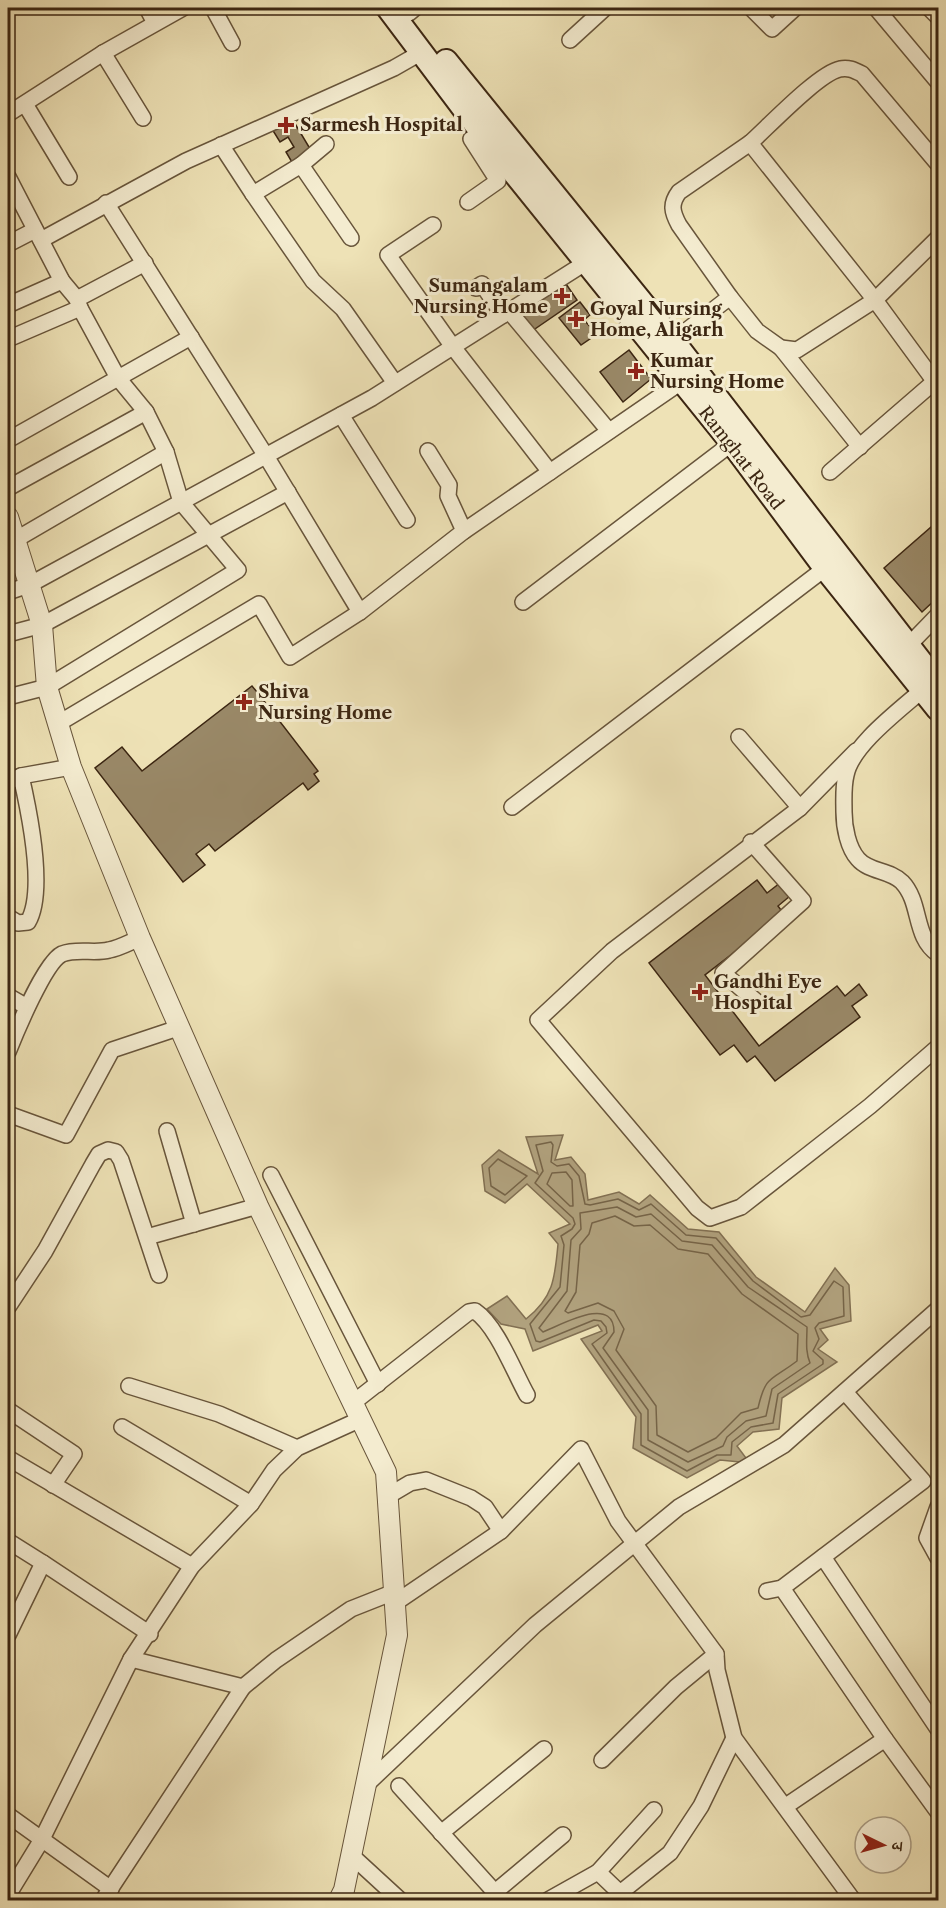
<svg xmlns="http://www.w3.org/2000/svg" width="946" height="1908" font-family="'Libre Caslon Text','Noto Serif Devanagari',serif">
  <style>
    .water { fill: #b1a27e; stroke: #827053; stroke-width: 1.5 }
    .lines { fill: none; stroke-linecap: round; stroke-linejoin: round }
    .shore { stroke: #766448; stroke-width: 1.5 }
    .building { fill: #998867; stroke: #3c2612; stroke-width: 1.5 }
    .minor-casing { stroke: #68553b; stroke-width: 18 }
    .tertiary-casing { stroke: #68553b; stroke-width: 22 }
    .secondary-casing { stroke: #3c2612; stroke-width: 26 }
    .minor { stroke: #f4ecd0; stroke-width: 15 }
    .tertiary { stroke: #f4ecd0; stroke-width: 20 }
    .secondary { stroke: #f4ecd0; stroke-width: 22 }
    .poi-dot { fill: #8f2418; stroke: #f4ecd0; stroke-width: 2 }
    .labels { text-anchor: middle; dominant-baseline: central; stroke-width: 6; stroke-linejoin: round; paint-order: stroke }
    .poi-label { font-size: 18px; font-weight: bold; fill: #3c2612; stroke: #f4ecd0; text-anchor: start }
    .street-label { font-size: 18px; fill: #3c2612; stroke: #f4ecd0 }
  </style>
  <rect width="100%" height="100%" fill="#eee2b6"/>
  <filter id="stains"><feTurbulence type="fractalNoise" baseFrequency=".00333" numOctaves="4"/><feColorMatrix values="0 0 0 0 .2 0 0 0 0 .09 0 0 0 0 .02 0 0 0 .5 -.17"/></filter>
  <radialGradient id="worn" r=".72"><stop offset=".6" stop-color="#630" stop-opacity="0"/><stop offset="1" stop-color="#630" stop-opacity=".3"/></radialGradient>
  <path class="water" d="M 563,1135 L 555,1160 L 571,1157 L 585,1174 L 588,1200 L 619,1192 L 639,1204 L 650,1195 L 688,1229 L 719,1232 L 756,1277 L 805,1312 L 835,1268 L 849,1285 L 851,1321 L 820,1329 L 828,1340 L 818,1349 L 837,1362 L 782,1398 L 779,1429 L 753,1432 L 737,1446 L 746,1458 L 740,1462 L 720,1460 L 687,1478 L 633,1448 L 636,1417 L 581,1339 L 602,1331 L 598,1325 L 533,1351 L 525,1329 L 501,1324 L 487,1309 L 507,1296 L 526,1319 C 554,1297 555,1277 558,1244 L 549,1233 L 570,1224 L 527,1184 L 505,1203 L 485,1191 L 482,1165 L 499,1150 L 538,1174 L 526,1137 Z"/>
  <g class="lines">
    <g class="shore">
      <path d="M 551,1142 L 553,1145 L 551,1162 L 557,1166 L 569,1164 L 579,1176 L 585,1204 L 590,1205 L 618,1199 L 639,1210 L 651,1204 L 686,1235 L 716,1238 L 753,1281 L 801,1317 L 810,1315 L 834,1281 L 843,1287 L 844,1316 L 819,1323 L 815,1328 L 819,1339 L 813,1351 L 823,1360 L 823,1364 L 778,1394 L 773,1423 L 751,1427 L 732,1442 L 731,1455 L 717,1455 L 687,1471 L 641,1445 L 641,1414 L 592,1344 L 607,1333 L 606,1327 L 601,1321 L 594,1320 L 540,1342 L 536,1341 L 530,1324 L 560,1287 L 564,1245 L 561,1236 L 572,1229 L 575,1224 L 573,1218 L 535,1183 L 543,1171 L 536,1145 Z"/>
      <path d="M 498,1159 L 527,1176 L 505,1195 L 491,1186 L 489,1168 Z"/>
      <path d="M 552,1173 L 566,1172 L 572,1180 L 573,1206 L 570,1206 L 547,1184 Z"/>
      <path d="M 617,1207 L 636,1217 L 651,1214 L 682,1241 L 712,1245 L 748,1287 L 807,1327 C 807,1341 805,1350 810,1363 L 772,1389 L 766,1416 L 746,1421 L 727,1437 L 723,1446 L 688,1462 L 648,1440 L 648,1410 L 603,1348 L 614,1332 C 614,1294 561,1325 543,1332 L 539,1328 L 567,1291 L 571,1240 L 581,1229 L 580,1213 Z"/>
      <path d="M 615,1216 L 634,1226 L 650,1225 L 678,1249 L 708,1254 L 742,1294 L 798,1334 L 797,1361 C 771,1381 766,1374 758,1408 L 741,1413 L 716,1438 L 688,1452 L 657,1435 L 656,1406 L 616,1350 L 624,1329 L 614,1311 L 598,1303 L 568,1313 L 565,1311 L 576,1292 L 580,1245 L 589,1234 L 592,1223 Z"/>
    </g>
  </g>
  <g class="building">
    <path d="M 291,117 L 312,152 L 293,164 L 286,152 L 294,147 L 288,137 L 280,142 L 272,129 Z"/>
    <path d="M 562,278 L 577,300 L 529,333 L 514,311 L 530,300 L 533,305 L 558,287 Z"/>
    <path d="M 580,302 L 590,315 L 584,320 L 597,334 L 581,345 L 559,318 Z"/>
    <path d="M 629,350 L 651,379 L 623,402 L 600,372 Z"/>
    <path d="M 938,521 L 938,597 L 922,612 L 884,568 Z"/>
    <path d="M 267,684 L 275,693 L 264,701 L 318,771 L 314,774 L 319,781 L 308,790 L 303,783 L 215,851 L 209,844 L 196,854 L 205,865 L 183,882 L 95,768 L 122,747 L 142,771 L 252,686 L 257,692 Z"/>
    <path d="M 757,880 L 767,893 L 780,883 L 790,896 L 778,906 L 784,914 L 705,975 L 759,1046 L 837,986 L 845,996 L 859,984 L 867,995 L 852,1006 L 860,1017 L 775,1081 L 755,1056 L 747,1062 L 734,1045 L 720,1055 L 649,963 Z"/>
  </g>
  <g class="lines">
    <g class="minor-casing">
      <g id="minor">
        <path d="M 147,8 L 155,23"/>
        <path d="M 213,8 L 232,43"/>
        <path d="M 751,8 L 772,29 L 795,8"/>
        <path d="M 876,8 L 938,82"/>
        <path d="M 929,8 L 938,17"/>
        <path d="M 409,13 L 415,8"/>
        <path d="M 570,40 L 605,8"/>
        <path d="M 103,53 L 143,118"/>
        <path d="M 25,104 L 69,177"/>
        <path d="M 8,114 L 103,53 L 183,8"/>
        <path d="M 750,143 C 768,127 819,73 840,69 C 848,67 854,70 862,74 L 938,164"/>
        <path d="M 326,144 L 301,165 L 351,238"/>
        <path d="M 221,145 L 253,194"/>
        <path d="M 301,165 L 253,194 L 313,281 L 343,309 L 395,383"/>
        <path d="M 8,177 L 62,281 L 77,299"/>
        <path d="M 468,202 L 498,181 L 471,139 L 482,133"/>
        <path d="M 106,203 L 266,456 L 360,612"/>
        <path d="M 433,225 L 388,255 L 453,347 L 550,472"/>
        <path d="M 41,240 L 186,161 L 394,68 L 422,52"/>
        <path d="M 8,244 L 35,230"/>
        <path d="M 476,288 L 482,284 L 503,315"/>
        <path d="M 730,297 L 679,225 C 672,212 670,204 679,192 L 750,143 L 875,300 L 938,386"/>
        <path d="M 8,305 L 62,281"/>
        <path d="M 509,311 L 609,431"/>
        <path d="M 8,339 L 80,308 L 77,299 L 145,263"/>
        <path d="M 673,341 L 730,297 L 757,331 L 781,348 L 797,350 L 875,300 L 938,238"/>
        <path d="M 781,348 L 860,447"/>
        <path d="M 341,415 L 407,520"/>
        <path d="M 8,440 L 191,337"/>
        <path d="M 428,451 L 449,485 L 448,496 L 464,531"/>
        <path d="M 830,472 L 934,382"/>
        <path d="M 8,488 L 146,412"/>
        <path d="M 15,540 L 166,452"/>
        <path d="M 8,592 L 29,585 L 372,398 L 593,258"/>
        <path d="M 523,602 L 732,443"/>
        <path d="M 8,634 L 42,625 L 288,492"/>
        <path d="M 908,646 L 938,615"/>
        <path d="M 928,685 C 904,707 852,744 846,775 C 843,787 844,800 844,812 C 844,827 848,848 858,859 C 869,872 890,870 902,882 C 922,903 913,937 938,954"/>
        <path d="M 8,697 L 47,687 L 238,570 L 181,502 L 166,452 L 146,412 L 118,378 L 80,308"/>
        <path d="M 59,723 L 259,604 L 290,657 L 360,612 L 464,531 L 681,382"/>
        <path d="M 739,737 L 800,808"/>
        <path d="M 856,751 L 800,808 L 612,951 L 538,1020 L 697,1208 L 710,1218 L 741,1207 L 870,1106 L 938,1047"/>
        <path d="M 8,782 L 21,776 L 71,767"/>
        <path d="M 512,807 L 832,563"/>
        <path d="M 751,842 L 803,901 L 723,973 L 757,1002"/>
        <path d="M 8,917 L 18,923 L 28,922 C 46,891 29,811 21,776"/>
        <path d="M 8,996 L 27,1007"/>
        <path d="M 8,1052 C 16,1032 45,962 62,954 C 77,948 95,954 109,950 C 120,948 130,942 140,938"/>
        <path d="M 8,1114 L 66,1135 L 112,1050 L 181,1027"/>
        <path d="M 167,1131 L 194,1224"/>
        <path d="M 271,1175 L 378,1384"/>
        <path d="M 147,1237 L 258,1206"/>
        <path d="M 8,1307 L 45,1251 L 93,1164 L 99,1154 L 108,1150 L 116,1152 L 121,1160 L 159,1275"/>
        <path d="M 129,1386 L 219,1414 L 297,1448"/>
        <path d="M 354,1402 L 469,1312 L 475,1311 C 497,1326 514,1372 527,1395"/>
        <path d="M 8,1410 L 74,1454 L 53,1485"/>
        <path d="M 122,1427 L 251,1504"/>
        <path d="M 8,1458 L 192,1566"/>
        <path d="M 388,1496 L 410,1483 L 426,1480 L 471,1498 L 485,1507 L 501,1531"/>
        <path d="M 938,1507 L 927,1538 L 938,1558"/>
        <path d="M 8,1541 L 43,1563 L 8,1635"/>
        <path d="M 823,1557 L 938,1729"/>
        <path d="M 43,1563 L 150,1634"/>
        <path d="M 782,1588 L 885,1739"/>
        <path d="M 767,1591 L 782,1588 L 923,1481 L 845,1392"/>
        <path d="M 395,1603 L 501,1531 L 581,1449 L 618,1521 L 716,1654 L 717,1670 L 734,1738 L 853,1900"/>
        <path d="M 131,1659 L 243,1687 L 276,1660 L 351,1609 L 394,1592"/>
        <path d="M 602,1760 L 676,1687 L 716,1654"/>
        <path d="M 366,1785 L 535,1625 L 679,1507 L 784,1445 L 938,1309"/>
        <path d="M 399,1786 L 502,1900"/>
        <path d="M 786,1806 L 885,1739 L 938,1812"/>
        <path d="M 8,1815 L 111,1889"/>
        <path d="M 441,1833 L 544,1749"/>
        <path d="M 351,1855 L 400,1900"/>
        <path d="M 598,1872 L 620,1893 L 670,1853 L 701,1806 L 734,1738"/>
        <path d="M 494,1893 L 563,1835"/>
        <path d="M 8,1895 L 41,1841 L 131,1659 L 192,1566 L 251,1504 L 274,1470 L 297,1448 L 361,1419"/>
        <path d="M 103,1900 L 243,1687"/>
        <path d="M 548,1900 L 598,1872 L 654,1810"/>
      </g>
    </g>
    <g class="tertiary-casing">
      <path id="tertiary" d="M 8,517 L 42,625 L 47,687 L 71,767 L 140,938 L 258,1206 L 386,1472 L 397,1635 L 344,1890 L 339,1900"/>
    </g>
    <g class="secondary-casing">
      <g id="secondary">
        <path d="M 388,8 L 482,133 L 732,443 L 825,568 L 938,709"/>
        <path d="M 446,61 L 673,341 L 938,684"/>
      </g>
    </g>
    <use href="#minor" class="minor"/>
    <use href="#tertiary" class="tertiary"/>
    <use href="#secondary" class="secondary"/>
  </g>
  <g class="poi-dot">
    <path d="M283 116h6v6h6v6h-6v6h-6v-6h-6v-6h6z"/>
    <path d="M559 287h6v6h6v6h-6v6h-6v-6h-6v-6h6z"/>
    <path d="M573 310h6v6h6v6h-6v6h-6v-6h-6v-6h6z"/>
    <path d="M633 362h6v6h6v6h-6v6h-6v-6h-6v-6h6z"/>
    <path d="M241 693h6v6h6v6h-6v6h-6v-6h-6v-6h6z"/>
    <path d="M697 983h6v6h6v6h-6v6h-6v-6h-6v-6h6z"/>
  </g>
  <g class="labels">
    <g class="poi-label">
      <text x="300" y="125">Sarmesh Hospital</text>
      <text x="548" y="286" text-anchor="end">Sumangalam<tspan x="548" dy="21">Nursing Home</tspan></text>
      <text x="590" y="309">Goyal Nursing<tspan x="590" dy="21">Home, Aligarh</tspan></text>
      <text x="650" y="361">Kumar<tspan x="650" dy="21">Nursing Home</tspan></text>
      <text x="258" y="692">Shiva<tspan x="258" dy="21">Nursing Home</tspan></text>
      <text x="714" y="982">Gandhi Eye<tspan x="714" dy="21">Hospital</tspan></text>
    </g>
    <g class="street-label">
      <text transform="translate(741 458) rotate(52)">Ramghat Road</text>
    </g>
  </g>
  <rect width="946" height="1908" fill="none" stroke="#eee2b6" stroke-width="30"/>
  <rect x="9" y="9" width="928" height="1890" fill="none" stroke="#3c2612" stroke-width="3"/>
  <rect x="15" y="15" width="916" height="1878" fill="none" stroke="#3c2612" stroke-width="1.5"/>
  <g transform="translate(883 1845) rotate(95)"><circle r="28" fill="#f4ecd0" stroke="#aa9d84" stroke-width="1.5"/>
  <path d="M0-4.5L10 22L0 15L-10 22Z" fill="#8f2418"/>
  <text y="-9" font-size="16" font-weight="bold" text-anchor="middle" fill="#3c2612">उ</text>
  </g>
  <rect width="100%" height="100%" filter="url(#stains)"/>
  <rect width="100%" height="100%" fill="url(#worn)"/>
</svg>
